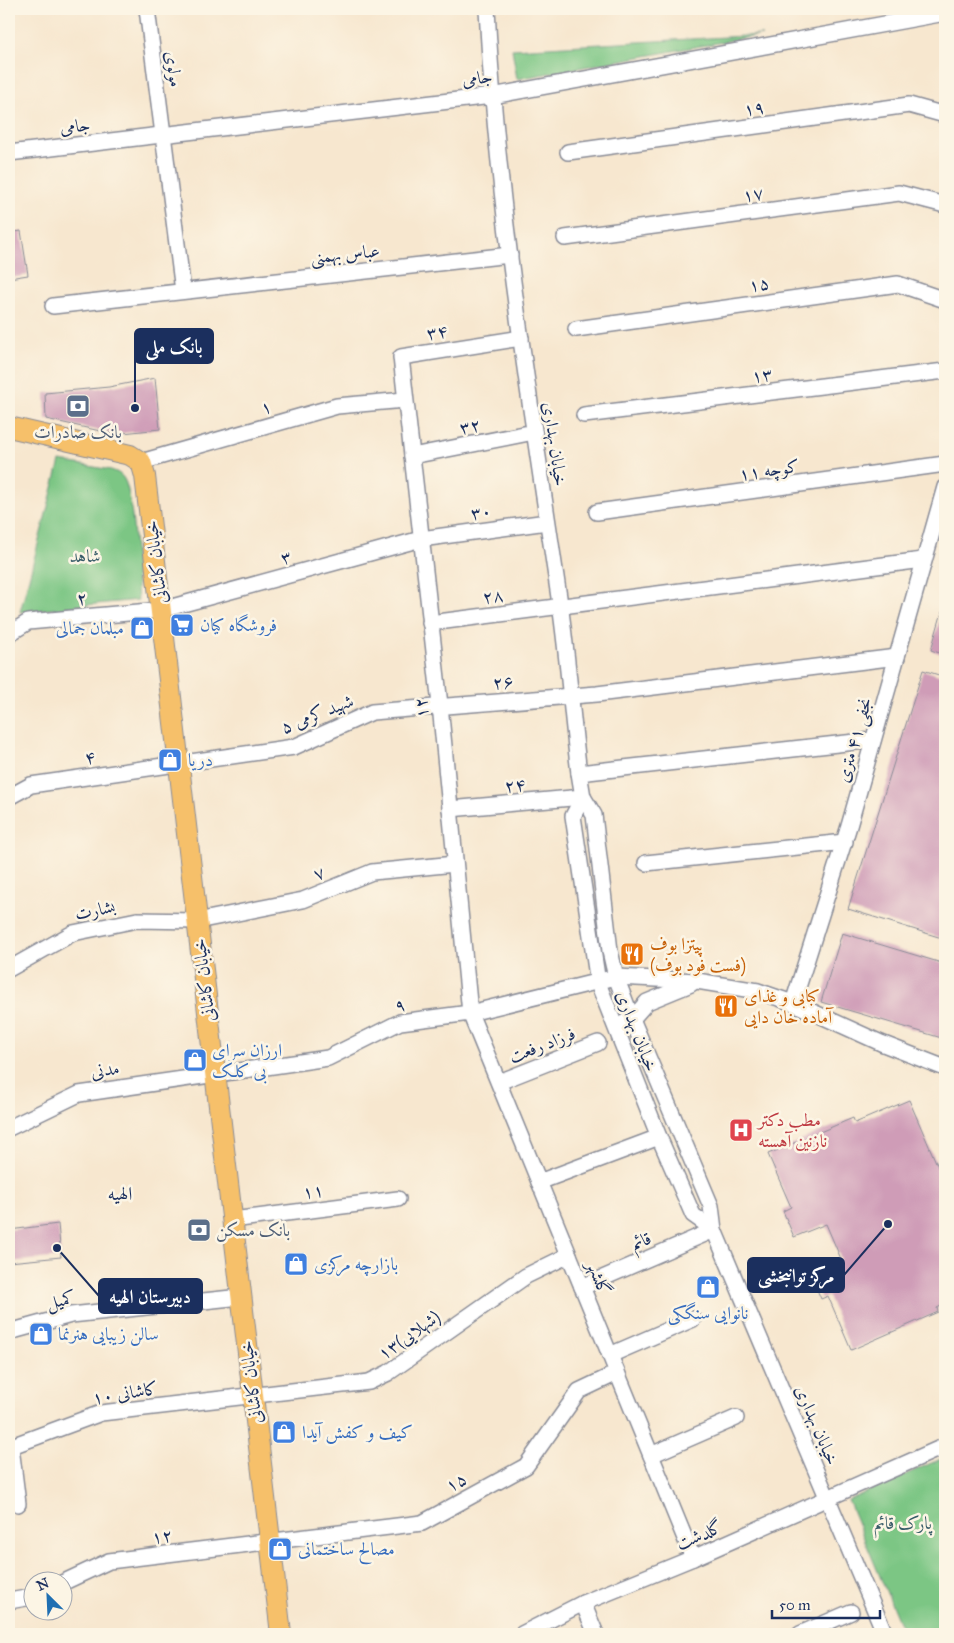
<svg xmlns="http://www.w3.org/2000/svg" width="954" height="1643" font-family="'IM FELL Great Primer',Amiri,serif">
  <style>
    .green { fill: #7cc684; stroke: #4c7a71 }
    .building { fill: #cf9cb7 }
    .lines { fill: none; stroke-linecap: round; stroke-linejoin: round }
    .minor-casing { stroke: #898b96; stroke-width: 18 }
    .major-casing { stroke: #898b96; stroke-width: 22 }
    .minor { stroke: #fff; stroke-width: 15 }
    .major { stroke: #f6c06b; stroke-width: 20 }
    .labels { text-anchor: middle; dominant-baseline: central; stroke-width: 5; stroke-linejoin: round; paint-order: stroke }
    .street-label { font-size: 18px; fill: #1b2f5e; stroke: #fcf5e5 }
    .service-label { font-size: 18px; fill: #4e5e75; stroke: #fcf5e5 }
    .park-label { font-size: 18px; fill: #385c69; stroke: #fcf5e5 }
    .shop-label { font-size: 18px; fill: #366cbe; stroke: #fcf5e5; text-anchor: start }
    .food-label { font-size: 18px; fill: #c56008; stroke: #fcf5e5; text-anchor: start }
    .health-label { font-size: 18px; fill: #be3a42; stroke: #fcf5e5; text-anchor: start }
    .neighbourhood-label { font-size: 19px; fill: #1b2f5e; stroke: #fcf5e5 }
    .leader { fill: none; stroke: #1b2f5e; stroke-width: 2 }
    .callout-dot { fill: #1b2f5e; stroke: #fcf5e5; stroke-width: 2 }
    .callout { fill: #1b2f5e; stroke: #1b2f5e; stroke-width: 2 }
    .callout-label { font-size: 19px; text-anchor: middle; font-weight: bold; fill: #fff }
  </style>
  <rect width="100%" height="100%" fill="#fcf5e5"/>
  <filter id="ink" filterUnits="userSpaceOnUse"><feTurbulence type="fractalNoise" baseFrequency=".02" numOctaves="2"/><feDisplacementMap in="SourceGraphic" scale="10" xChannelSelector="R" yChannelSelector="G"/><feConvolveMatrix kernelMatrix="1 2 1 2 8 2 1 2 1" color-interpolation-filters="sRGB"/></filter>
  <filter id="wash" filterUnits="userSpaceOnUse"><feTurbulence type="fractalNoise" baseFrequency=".0096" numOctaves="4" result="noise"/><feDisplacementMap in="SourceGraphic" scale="20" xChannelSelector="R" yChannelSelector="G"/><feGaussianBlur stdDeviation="1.12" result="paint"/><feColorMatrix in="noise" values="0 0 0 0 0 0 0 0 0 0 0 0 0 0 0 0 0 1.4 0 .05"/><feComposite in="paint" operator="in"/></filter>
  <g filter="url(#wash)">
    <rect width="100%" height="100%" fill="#f7e7cf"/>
    <g class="green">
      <path d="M 762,35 L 517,79 L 512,49 Z"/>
      <path d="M 60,461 L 111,470 C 117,472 121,474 124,479 C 134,495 136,576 138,600 L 65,607 L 63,611 L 54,609 L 20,612 Z"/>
      <path d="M 945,1457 L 945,1634 L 904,1634 L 848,1500 Z"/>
    </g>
    <g id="blocks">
      <g class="building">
        <path d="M 21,231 L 28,275 L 9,278 L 9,233 Z"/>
        <path d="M 155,378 L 160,429 L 114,434 L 46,419 L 45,393 L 109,387 Z"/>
        <path d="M 942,612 L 945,613 L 945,655 L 931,650 Z"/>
        <path d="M 923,670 L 945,677 L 945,939 L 848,909 Z"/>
        <path d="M 842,933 L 945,964 L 945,1039 L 821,1002 Z"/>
        <path d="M 909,1100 L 945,1183 L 945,1304 L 937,1308 L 938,1312 L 851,1350 L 828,1296 L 821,1299 L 810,1273 L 841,1259 L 826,1224 L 794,1237 L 783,1211 L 791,1207 L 768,1154 L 853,1118 L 855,1123 Z"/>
        <path d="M 58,1224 L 61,1257 L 9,1262 L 9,1230 Z"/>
      </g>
    </g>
  </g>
  <g filter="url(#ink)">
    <use href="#blocks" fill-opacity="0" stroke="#898b96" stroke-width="1"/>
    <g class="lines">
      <g class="minor-casing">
        <g id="minor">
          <path d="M 147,9 L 183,291"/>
          <path d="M 487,9 C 497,208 531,406 560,604 C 568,660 572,717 579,773 L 583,797 L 594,815 L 610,951 L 616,977 L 632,1019 L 711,1206 L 714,1230 L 885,1634"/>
          <path d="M 568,152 L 909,105 L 945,115"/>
          <path d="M 9,153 L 492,96 L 945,13"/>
          <path d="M 565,238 L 899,193 L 945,205"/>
          <path d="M 53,306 L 510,255"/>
          <path d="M 576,329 L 898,284 L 945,300"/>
          <path d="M 521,338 L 401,357 L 440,705 L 470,1013 L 693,1558"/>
          <path d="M 584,415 L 945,371"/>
          <path d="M 412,456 L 534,432"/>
          <path d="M 141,462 L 337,406 L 405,400"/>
          <path d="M 597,512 L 945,464"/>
          <path d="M 430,623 L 923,560"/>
          <path d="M 9,634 L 28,622 L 161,610 L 421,539 L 547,522"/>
          <path d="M 579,773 L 873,740"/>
          <path d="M 9,797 L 31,785 L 294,747 L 372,712 L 597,694 L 897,657"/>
          <path d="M 583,797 L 573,816 L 598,983 L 659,1137 L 693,1215 L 714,1230"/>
          <path d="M 450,809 L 583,797"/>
          <path d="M 646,863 L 845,842"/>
          <path d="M 9,969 L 73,933 L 137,920 L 197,921 L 303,900 L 372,872 L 455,864"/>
          <path d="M 793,1003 L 849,826 L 945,487"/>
          <path d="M 624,1023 L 632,1019 L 647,1002 L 691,984"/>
          <path d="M 499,1082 L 598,1043"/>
          <path d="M 9,1128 L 79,1094 L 328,1058 L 400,1022 L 470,1013 L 616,977 L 697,981 L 758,991 L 793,1003 L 881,1043 L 945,1068"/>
          <path d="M 539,1182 L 659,1137"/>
          <path d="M 232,1220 L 398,1199"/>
          <path d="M 582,1287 L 714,1230"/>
          <path d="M 9,1332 L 71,1315 L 241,1297"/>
          <path d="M 610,1355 L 693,1319"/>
          <path d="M 9,1447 L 101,1413 L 369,1382 L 388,1373 L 526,1276 L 569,1255"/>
          <path d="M 11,1447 L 18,1504"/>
          <path d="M 651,1455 L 736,1418"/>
          <path d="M 62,1583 L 109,1561 L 422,1523 L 526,1466 L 579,1391 L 617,1373"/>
          <path d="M 9,1601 L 32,1597"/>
          <path d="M 583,1603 L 596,1634"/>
          <path d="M 522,1634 L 583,1603 L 693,1558 L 945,1446"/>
          <path d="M 800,1634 L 851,1612"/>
        </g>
      </g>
      <g class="major-casing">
        <path id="major" d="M 9,427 L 130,455 L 141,462 L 145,476 L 281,1634"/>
      </g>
      <use href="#minor" class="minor"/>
      <use href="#major" class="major"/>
    </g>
  </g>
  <defs>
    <g id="bank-square" transform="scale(1.25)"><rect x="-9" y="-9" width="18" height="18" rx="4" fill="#5c6f8a" stroke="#fcf5e5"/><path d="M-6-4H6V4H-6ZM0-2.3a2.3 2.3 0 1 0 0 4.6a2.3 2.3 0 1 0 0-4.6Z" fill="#fff"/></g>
    <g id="supermarket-square" transform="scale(1.25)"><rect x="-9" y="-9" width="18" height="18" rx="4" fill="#3f7fe0" stroke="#fcf5e5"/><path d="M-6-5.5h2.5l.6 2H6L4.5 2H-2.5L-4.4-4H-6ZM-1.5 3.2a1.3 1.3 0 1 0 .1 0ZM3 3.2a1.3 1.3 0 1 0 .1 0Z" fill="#fff"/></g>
    <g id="shop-square" transform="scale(1.25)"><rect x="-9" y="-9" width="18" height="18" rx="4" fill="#3f7fe0" stroke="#fcf5e5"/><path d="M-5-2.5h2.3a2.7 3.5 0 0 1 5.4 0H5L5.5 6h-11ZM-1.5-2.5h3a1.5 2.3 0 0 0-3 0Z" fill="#fff"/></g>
    <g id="restaurant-square" transform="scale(1.25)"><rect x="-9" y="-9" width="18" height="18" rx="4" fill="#e8710a" stroke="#fcf5e5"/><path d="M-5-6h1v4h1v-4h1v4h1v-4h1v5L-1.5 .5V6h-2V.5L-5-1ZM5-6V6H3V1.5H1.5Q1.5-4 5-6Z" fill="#fff"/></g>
    <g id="hospital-square" transform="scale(1.25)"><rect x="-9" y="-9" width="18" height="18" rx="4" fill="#e0444e" stroke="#fcf5e5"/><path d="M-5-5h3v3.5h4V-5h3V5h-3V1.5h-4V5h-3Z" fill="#fff"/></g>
  </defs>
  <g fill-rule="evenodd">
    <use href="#bank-square" x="78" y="406"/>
    <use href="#supermarket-square" x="182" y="625"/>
    <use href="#shop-square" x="142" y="628"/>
    <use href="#shop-square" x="170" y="760"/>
    <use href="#restaurant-square" x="632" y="954"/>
    <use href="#restaurant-square" x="726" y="1006"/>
    <use href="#shop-square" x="195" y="1060"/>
    <use href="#hospital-square" x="741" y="1130"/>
    <use href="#bank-square" x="199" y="1230"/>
    <use href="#shop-square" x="296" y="1264"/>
    <use href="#shop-square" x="708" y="1287"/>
    <use href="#shop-square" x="41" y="1334"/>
    <use href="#shop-square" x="284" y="1432"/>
    <use href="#shop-square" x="280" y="1549"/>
  </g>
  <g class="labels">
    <g class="street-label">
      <text transform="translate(174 69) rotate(83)">مولوی</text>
      <text transform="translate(477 78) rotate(-8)">جامی</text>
      <text transform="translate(754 108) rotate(-8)">۱۹</text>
      <text transform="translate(75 126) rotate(-7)">جامی</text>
      <text transform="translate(753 194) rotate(-8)">۱۷</text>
      <text transform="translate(345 254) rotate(-6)">عباس بهمنی</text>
      <text transform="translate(759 284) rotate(-8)">۱۵</text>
      <text transform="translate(437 332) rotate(-9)">۳۴</text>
      <text transform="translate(762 375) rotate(-7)">۱۳</text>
      <text transform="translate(266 407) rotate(-16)">۱</text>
      <text transform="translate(470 426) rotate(-11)">۳۲</text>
      <text transform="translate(555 444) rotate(82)">خیابان بهداری</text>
      <text transform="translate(769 470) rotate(-8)">کوچه ۱۱</text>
      <text transform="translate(481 512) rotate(-8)">۳۰</text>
      <text transform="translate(286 557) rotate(-15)">۳</text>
      <text transform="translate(156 562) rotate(-97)">خیابان کاشانی</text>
      <text transform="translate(493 596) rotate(-7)">۲۸</text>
      <text transform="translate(82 598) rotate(-5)">۲</text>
      <text transform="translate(503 682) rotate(-4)">۲۶</text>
      <text transform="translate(421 708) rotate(-96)">۱۲</text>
      <text transform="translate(317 714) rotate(-22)">۵ شهید کرمی</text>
      <text transform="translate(854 740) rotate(-74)">نجفی ۴۱ متری</text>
      <text transform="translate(90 757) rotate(-8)">۴</text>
      <text transform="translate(515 785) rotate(-5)">۲۴</text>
      <text transform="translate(319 873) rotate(-22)">۷</text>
      <text transform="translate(95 910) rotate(-12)">بشارت</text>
      <text transform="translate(204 980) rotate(-97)">خیابان کاشانی</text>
      <text transform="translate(400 1005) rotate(-14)">۹</text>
      <text transform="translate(637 1031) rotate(69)">خیابان بهداری</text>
      <text transform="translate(542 1045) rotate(-21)">فرزاد رفعت</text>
      <text transform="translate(105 1070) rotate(-9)">مدنی</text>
      <text transform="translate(313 1191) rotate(-7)">۱۱</text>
      <text transform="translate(641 1241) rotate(-23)">قائم</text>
      <text transform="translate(599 1278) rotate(68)">گلشهر</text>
      <text transform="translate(61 1300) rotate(-12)">کمیل</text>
      <text transform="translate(409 1335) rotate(-35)">۱۳(شهلایی)</text>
      <text transform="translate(251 1382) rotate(-97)">خیابان کاشانی</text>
      <text transform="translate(125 1393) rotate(-9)">کاشانی ۱۰</text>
      <text transform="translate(817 1425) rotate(67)">خیابان بهداری</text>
      <text transform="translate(456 1482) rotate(-29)">۱۵</text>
      <text transform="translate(699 1535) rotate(-23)">گلدشت</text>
      <text transform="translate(162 1536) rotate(-7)">۱۲</text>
    </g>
    <g class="service-label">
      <text x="78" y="432">بانک صادرات</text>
      <text x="216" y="1230" text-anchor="start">بانک مسکن</text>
    </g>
    <g class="park-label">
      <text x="85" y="556">شاهد</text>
      <text x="903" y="1523">پارک قائم</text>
    </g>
    <g class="shop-label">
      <text x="200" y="625">فروشگاه کیان</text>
      <text x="124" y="628" text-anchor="end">مبلمان جمالی</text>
      <text x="188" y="760">دریا</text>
      <text x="212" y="1050">ارزان سرای<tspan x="212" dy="21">بی کلک</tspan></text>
      <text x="314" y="1264">بازارچه مرکزی</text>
      <text x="708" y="1313" text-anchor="middle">نانوایی سنگکی</text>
      <text x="58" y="1334">سالن زیبایی هنرنما</text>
      <text x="302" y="1432">کیف و کفش آیدا</text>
      <text x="298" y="1549">مصالح ساختمانی</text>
    </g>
    <g class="food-label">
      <text x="650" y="944">پیتزا بوف<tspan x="650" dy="21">(فست فود بوف)</tspan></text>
      <text x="744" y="996">کبابی و غذای<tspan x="744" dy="21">آماده خان دایی</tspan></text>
    </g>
    <g class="health-label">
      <text x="758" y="1120">مطب دکتر<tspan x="758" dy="21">نازنین آهسته</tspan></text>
    </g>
    <g class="neighbourhood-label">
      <text x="120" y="1193">الهیه</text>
    </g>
  </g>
  <path class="leader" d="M135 408L135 346M888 1224L844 1275M57 1248L99 1296"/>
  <g class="callout-dot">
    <circle cx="135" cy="408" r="5"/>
    <circle cx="888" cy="1224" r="5"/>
    <circle cx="57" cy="1248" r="5"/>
  </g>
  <g class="callout">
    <rect x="135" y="329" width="78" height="34" rx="5"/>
    <rect x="748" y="1258" width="96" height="34" rx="5"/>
    <rect x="99" y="1279" width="103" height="34" rx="5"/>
  </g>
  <g class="callout-label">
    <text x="174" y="353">بانک ملی</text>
    <text x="796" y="1282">مرکز توانبخشی</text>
    <text x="150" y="1303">دبیرستان الهیه</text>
  </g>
  <rect width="954" height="1643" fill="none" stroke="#fcf5e5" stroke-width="30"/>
  <g transform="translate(48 1596) rotate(336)"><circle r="24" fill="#fcf5e5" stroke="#a2a6af"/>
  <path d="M0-4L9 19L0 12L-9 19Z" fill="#1f6fb2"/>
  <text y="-8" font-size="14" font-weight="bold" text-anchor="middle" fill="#1b2f5e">N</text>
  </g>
  <path d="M772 1610v8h108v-8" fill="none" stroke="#1b2f5e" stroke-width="2.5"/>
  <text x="779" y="1610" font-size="15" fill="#1b2f5e" stroke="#fcf5e5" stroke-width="4" paint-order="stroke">50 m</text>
</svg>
